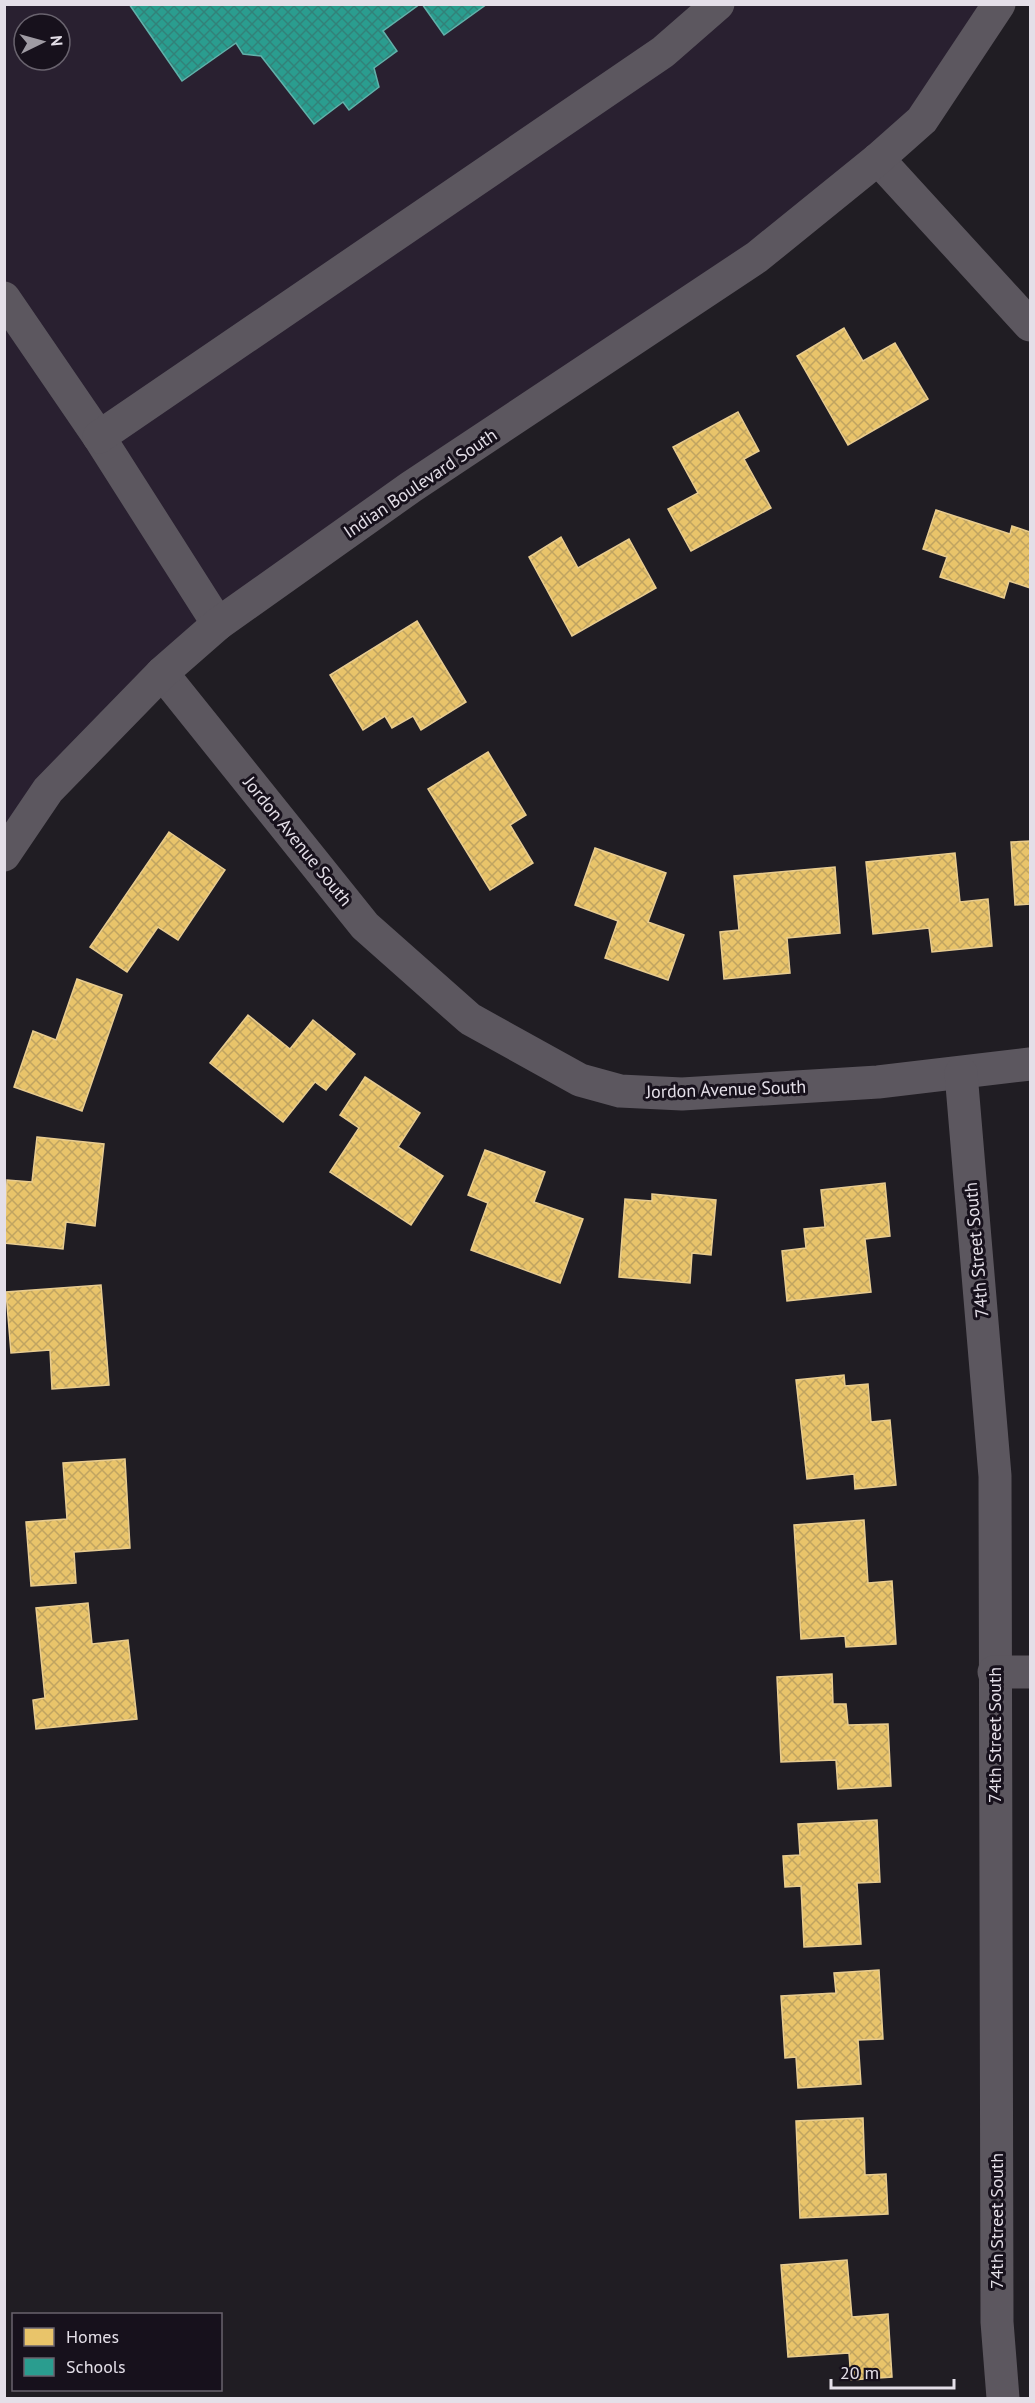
<svg xmlns="http://www.w3.org/2000/svg" width="1035" height="2403" font-family="'PT Sans',sans-serif">
  <style>
    .built { fill: #292030; fill-rule: evenodd }
    .homes { fill: url(#homes-cross-hatch); stroke: #e8cc90; stroke-width: 1.5 }
    .schools { fill: url(#schools-cross-hatch); stroke: #62b1aa; stroke-width: 1.5 }
    .lines { fill: none; stroke-linecap: round; stroke-linejoin: round }
    .minor { stroke: #5c575f; stroke-width: 33 }
    .labels { text-anchor: middle; dominant-baseline: central; stroke-width: 6; stroke-linejoin: round; paint-order: stroke }
    .street-label { font-size: 18px; fill: #e4dfe8; stroke: #17111c }
  </style>
  <defs>
    <pattern id="homes-cross-hatch" width="8" height="8" patternUnits="userSpaceOnUse" patternTransform="scale(1.5)"><rect width="8" height="8" fill="#e9c46a"/><path d="M0 0l8 8M0 8l8-8" fill="none" stroke="#c0a461"/></pattern>
    <pattern id="schools-cross-hatch" width="8" height="8" patternUnits="userSpaceOnUse" patternTransform="scale(1.5)"><rect width="8" height="8" fill="#2a9d8f"/><path d="M0 0l8 8M0 8l8-8" fill="none" stroke="#328279"/></pattern>
  </defs>
  <rect width="100%" height="100%" fill="#201d23"/>
  <path class="built" d="M 5,5 L 999,5 L 922,120 L 218,624 L 5,855 ZM 24,24 L 60,24 L 60,60 L 24,60 Z"/>
  <g class="homes">
    <path d="M 844,328 L 863,361 L 895,343 L 928,399 L 848,445 L 797,356 Z"/>
    <path d="M 738,412 L 759,451 L 744,459 L 771,508 L 691,551 L 668,509 L 698,493 L 673,447 Z"/>
    <path d="M 936,510 L 1010,534 L 1012,526 L 1030,532 L 1030,588 L 1009,581 L 1004,598 L 940,577 L 947,557 L 923,549 Z"/>
    <path d="M 561,537 L 578,568 L 629,539 L 656,588 L 572,636 L 529,557 Z"/>
    <path d="M 417,621 L 466,702 L 421,730 L 413,716 L 392,728 L 385,716 L 363,730 L 330,675 Z"/>
    <path d="M 488,752 L 526,815 L 510,825 L 533,863 L 490,890 L 428,789 Z"/>
    <path d="M 169,832 L 225,870 L 178,940 L 158,927 L 127,972 L 90,947 Z"/>
    <path d="M 1030,841 L 1030,904 L 1015,905 L 1011,842 Z"/>
    <path d="M 595,848 L 666,873 L 648,922 L 684,935 L 668,980 L 605,958 L 618,921 L 575,905 Z"/>
    <path d="M 955,853 L 960,902 L 988,899 L 992,946 L 932,952 L 929,928 L 873,934 L 866,862 Z"/>
    <path d="M 835,867 L 840,933 L 787,938 L 790,973 L 724,979 L 720,932 L 739,930 L 734,876 Z"/>
    <path d="M 77,979 L 122,995 L 82,1111 L 14,1087 L 33,1031 L 56,1040 Z"/>
    <path d="M 248,1015 L 290,1049 L 313,1020 L 355,1054 L 326,1090 L 315,1082 L 283,1122 L 210,1063 Z"/>
    <path d="M 365,1077 L 420,1113 L 398,1147 L 443,1176 L 411,1225 L 330,1172 L 359,1128 L 340,1115 Z"/>
    <path d="M 37,1137 L 104,1144 L 95,1226 L 66,1222 L 63,1249 L 4,1243 L 7,1180 L 32,1182 Z"/>
    <path d="M 485,1150 L 545,1172 L 534,1202 L 583,1219 L 560,1283 L 471,1250 L 488,1203 L 468,1195 Z"/>
    <path d="M 885,1183 L 890,1236 L 865,1239 L 871,1292 L 787,1301 L 782,1251 L 806,1248 L 804,1229 L 825,1227 L 821,1190 Z"/>
    <path d="M 652,1194 L 716,1200 L 711,1255 L 692,1253 L 690,1283 L 619,1277 L 625,1199 L 652,1201 Z"/>
    <path d="M 101,1285 L 109,1385 L 52,1389 L 50,1350 L 11,1353 L 6,1292 Z"/>
    <path d="M 844,1375 L 845,1386 L 868,1384 L 871,1422 L 890,1420 L 896,1485 L 855,1489 L 854,1474 L 807,1479 L 796,1380 Z"/>
    <path d="M 125,1459 L 130,1548 L 74,1552 L 76,1583 L 31,1586 L 26,1522 L 67,1519 L 63,1463 Z"/>
    <path d="M 864,1520 L 868,1583 L 892,1581 L 896,1644 L 846,1647 L 845,1636 L 801,1639 L 794,1525 Z"/>
    <path d="M 88,1603 L 92,1644 L 128,1640 L 137,1719 L 36,1729 L 33,1700 L 45,1698 L 36,1608 Z"/>
    <path d="M 832,1674 L 833,1704 L 846,1704 L 848,1725 L 888,1724 L 891,1786 L 838,1789 L 836,1760 L 781,1762 L 777,1677 Z"/>
    <path d="M 877,1820 L 880,1882 L 857,1883 L 861,1944 L 804,1947 L 801,1886 L 785,1887 L 783,1856 L 800,1855 L 798,1824 Z"/>
    <path d="M 879,1970 L 883,2039 L 858,2040 L 861,2084 L 798,2088 L 796,2057 L 785,2058 L 781,1996 L 836,1993 L 834,1973 Z"/>
    <path d="M 863,2118 L 865,2175 L 886,2174 L 888,2214 L 800,2218 L 796,2121 Z"/>
    <path d="M 847,2260 L 852,2317 L 888,2314 L 892,2377 L 851,2380 L 849,2353 L 788,2357 L 781,2265 Z"/>
  </g>
  <g class="schools">
    <path d="M 129,4 L 420,4 L 383,31 L 397,51 L 374,68 L 379,87 L 349,110 L 343,102 L 314,124 L 261,56 L 243,54 L 236,43 L 182,81 Z"/>
    <path d="M 422,4 L 487,4 L 444,35 Z"/>
  </g>
  <g class="lines">
    <g class="minor">
      <path d="M 878,159 L 1030,325"/>
      <path d="M 4,298 L 99,437 L 218,624"/>
      <path d="M 99,437 L 663,52 L 718,4"/>
      <path d="M 162,673 L 365,926 L 470,1019 L 580,1080 L 620,1091 L 682,1094 L 878,1082 L 1030,1064"/>
      <path d="M 4,855 L 48,790 L 162,673 L 218,624 L 411,487 L 757,257 L 878,159 L 922,120 L 999,4"/>
      <path d="M 961,1073 L 995,1476 L 997,2322 L 1003,2398"/>
      <path d="M 994,1672 L 1030,1672"/>
    </g>
  </g>
  <g class="labels">
    <g class="street-label">
      <text transform="translate(420 483) rotate(-34)">Indian Boulevard South</text>
      <text transform="translate(298 841) rotate(51)">Jordon Avenue South</text>
      <text transform="translate(726 1089) rotate(-2)">Jordon Avenue South</text>
      <text transform="translate(976 1250) rotate(-95)">74th Street South</text>
      <text transform="translate(994 1735) rotate(-90)">74th Street South</text>
      <text transform="translate(996 2221) rotate(-90)">74th Street South</text>
    </g>
  </g>
  <rect width="1035" height="2403" fill="none" stroke="#e4dfe8" stroke-width="12"/>
  <rect x="12" y="2313" width="210" height="78" fill="#17111c" stroke="#69636e" stroke-width="1.5"/>
  <rect x="24" y="2328" width="30" height="18" fill="#e9c46a" stroke="#69636e" stroke-width="1.5"/>
  <text x="66" y="2343" font-size="18" fill="#e4dfe8">Homes</text>
  <rect x="24" y="2358" width="30" height="18" fill="#2a9d8f" stroke="#69636e" stroke-width="1.5"/>
  <text x="66" y="2373" font-size="18" fill="#e4dfe8">Schools</text>
  <g transform="translate(42 42) rotate(85)"><circle r="28" fill="#17111c" stroke="#69636e" stroke-width="1.5"/>
  <path d="M0-4.5L10 22L0 15L-10 22Z" fill="#9f9ba3"/>
  <text y="-9" font-size="16" font-weight="bold" text-anchor="middle" fill="#e4dfe8">N</text>
  </g>
  <path d="M831 2379v9h123v-9" fill="none" stroke="#e4dfe8" stroke-width="3"/>
  <text x="840" y="2379" font-size="18" fill="#e4dfe8" stroke="#17111c" stroke-width="4.5" paint-order="stroke">20 m</text>
</svg>
